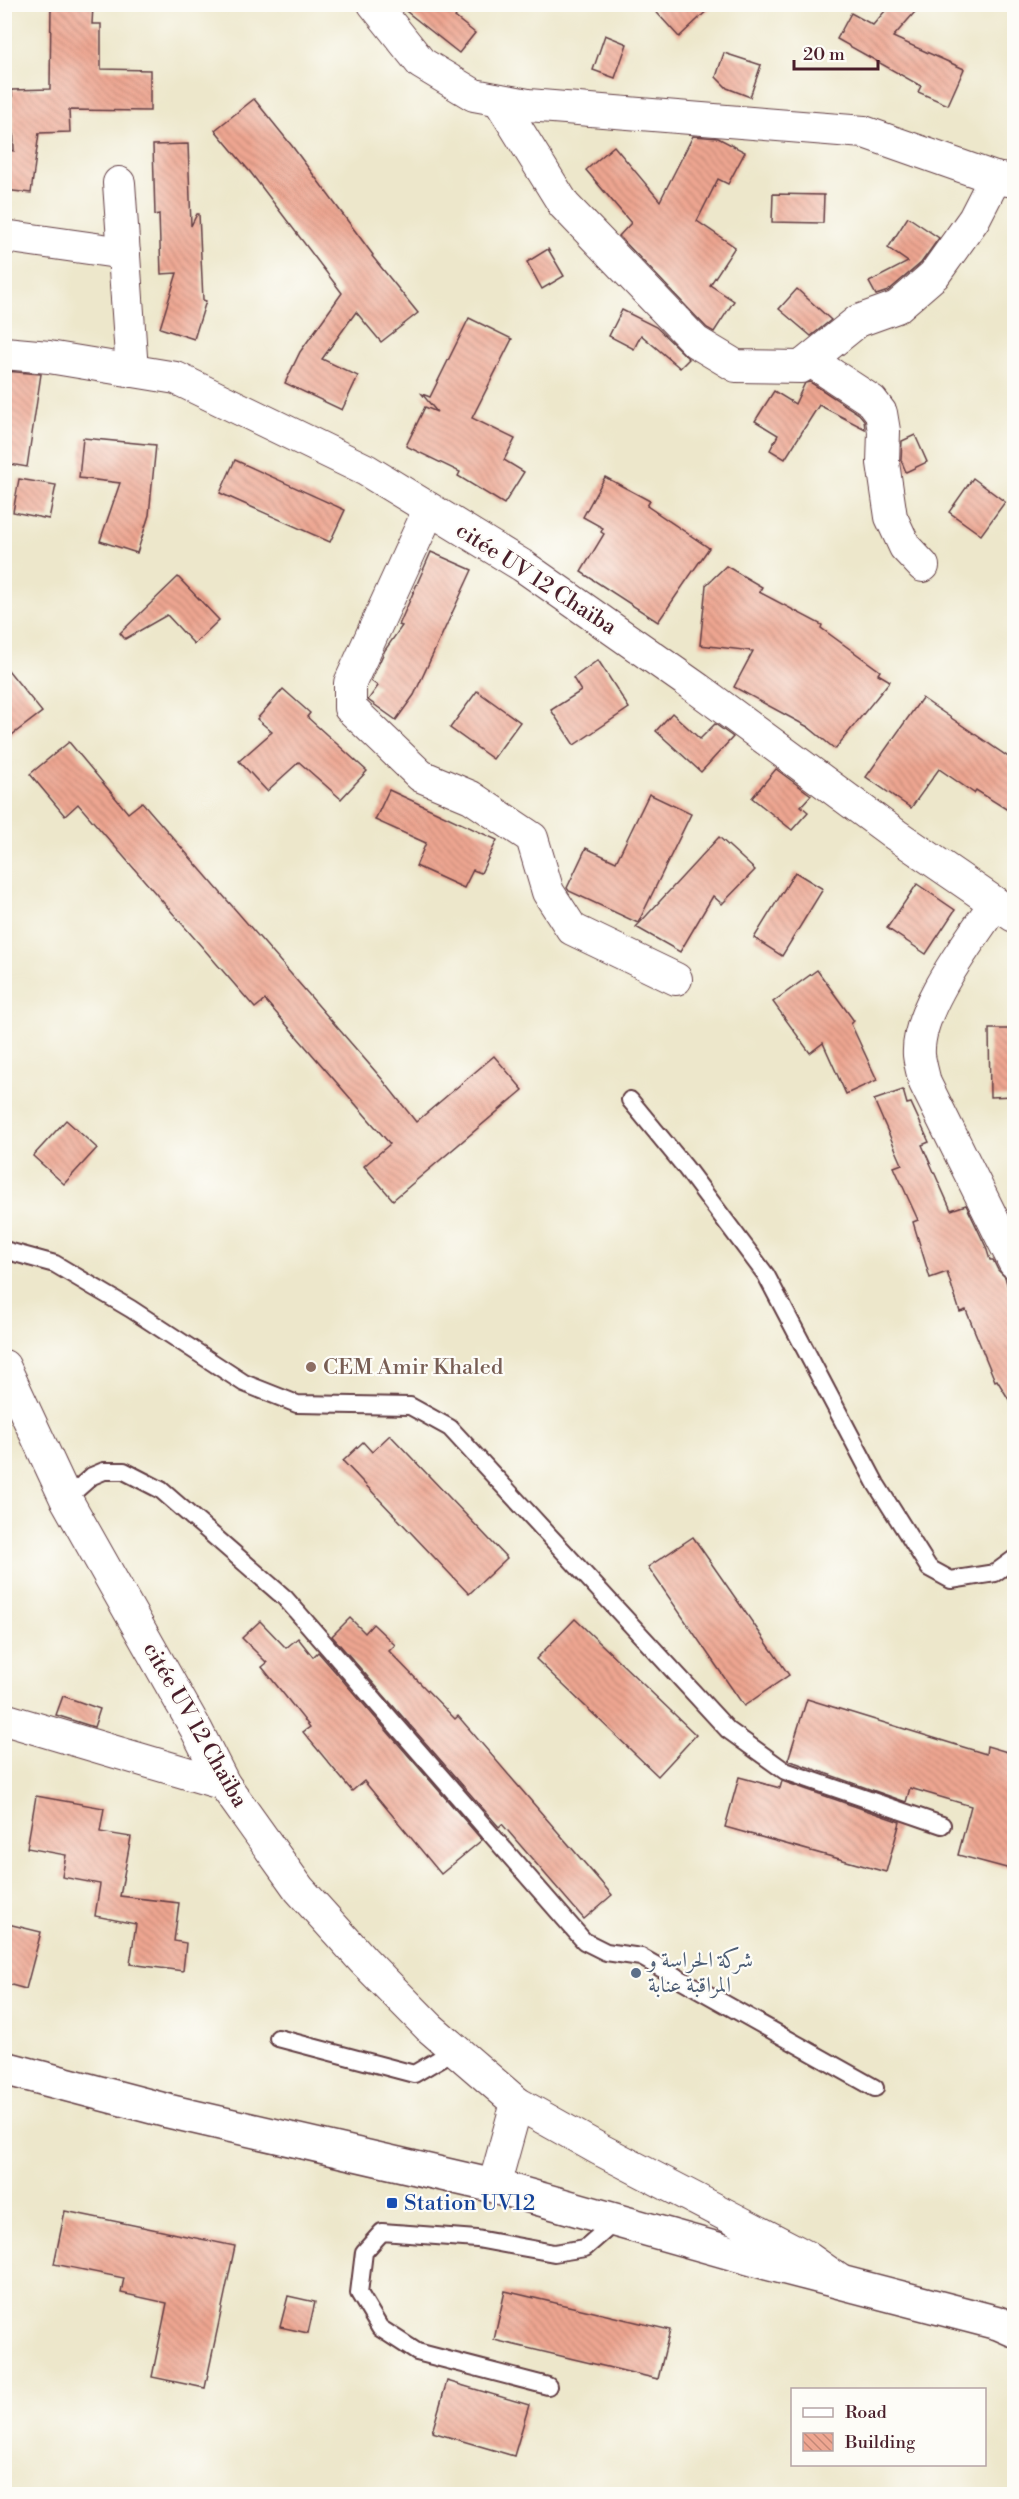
<svg xmlns="http://www.w3.org/2000/svg" width="1019" height="2499" font-family="'Libre Bodoni',Amiri,serif">
  <style>
    .building { fill: url(#building-back-hatch) }
    .lines { fill: none; stroke-linecap: round; stroke-linejoin: round }
    .service-casing { stroke: #623d43; stroke-width: 20 }
    .minor-casing { stroke: #623d43; stroke-width: 34 }
    .tertiary-casing { stroke: #623d43; stroke-width: 36 }
    .service { stroke: #fff; stroke-width: 16 }
    .minor { stroke: #fff; stroke-width: 32 }
    .tertiary { stroke: #fff; stroke-width: 33 }
    .education-dot { fill: #8d6e63; stroke: #fdfcf7; stroke-width: 2 }
    .service-dot { fill: #5c6f8a; stroke: #fdfcf7; stroke-width: 2 }
    .transit-dot { fill: #1a4fb4; stroke: #fdfcf7; stroke-width: 2 }
    .labels { text-anchor: middle; dominant-baseline: central; stroke-width: 4.5; stroke-linejoin: round; paint-order: stroke }
    .street-label { font-size: 22px; fill: #4a1f2b; stroke: #fdfcf7 }
    .education-label { font-size: 22px; fill: #785e54; stroke: #fdfcf7; text-anchor: start }
    .service-label { font-size: 22px; fill: #4e5e75; stroke: #fdfcf7; text-anchor: start }
    .transit-label { font-size: 22px; fill: #164399; stroke: #fdfcf7; text-anchor: start }
  </style>
  <defs>
    <pattern id="building-back-hatch" width="6" height="6" patternUnits="userSpaceOnUse" patternTransform="scale(1.5)"><rect width="6" height="6" fill="#eea691"/><path d="M-1 5l2 2M0 0l6 6M5-1l2 2" fill="none" stroke="#c38777"/></pattern>
  </defs>
  <rect width="100%" height="100%" fill="#fdfcf7"/>
  <filter id="ink" filterUnits="userSpaceOnUse"><feTurbulence type="fractalNoise" baseFrequency=".0167" numOctaves="2"/><feDisplacementMap in="SourceGraphic" scale="12" xChannelSelector="R" yChannelSelector="G"/><feConvolveMatrix kernelMatrix="1 2 1 2 8 2 1 2 1" color-interpolation-filters="sRGB"/></filter>
  <filter id="wash" filterUnits="userSpaceOnUse"><feTurbulence type="fractalNoise" baseFrequency=".008" numOctaves="4" result="noise"/><feDisplacementMap in="SourceGraphic" scale="24" xChannelSelector="R" yChannelSelector="G"/><feGaussianBlur stdDeviation="1.35" result="paint"/><feColorMatrix in="noise" values="0 0 0 0 0 0 0 0 0 0 0 0 0 0 0 0 0 1.4 0 .05"/><feComposite in="paint" operator="in"/></filter>
  <g filter="url(#wash)">
    <rect width="100%" height="100%" fill="#ede7cb"/>
    <g id="blocks">
      <g class="building">
        <path d="M 397,4 L 464,4 L 455,17 L 475,33 L 459,53 Z"/>
        <path d="M 649,4 L 714,4 L 679,37 Z"/>
        <path d="M 891,4 L 922,4 L 893,37 L 964,69 L 948,105 L 918,92 L 921,86 L 837,39 L 851,13 L 873,25 Z"/>
        <path d="M 51,5 L 93,6 L 92,24 L 101,24 L 101,69 L 150,70 L 150,111 L 69,110 L 70,132 L 39,133 L 31,193 L 4,190 L 4,150 L 14,151 L 12,90 L 50,89 Z"/>
        <path d="M 605,35 L 627,44 L 615,78 L 593,70 Z"/>
        <path d="M 724,53 L 761,65 L 750,97 L 727,88 L 716,77 Z"/>
        <path d="M 254,99 L 292,146 L 373,255 L 372,256 L 418,313 L 381,342 L 356,312 L 322,359 L 358,376 L 342,410 L 285,383 L 300,352 L 342,293 L 251,173 L 215,130 Z"/>
        <path d="M 693,136 L 718,138 L 745,152 L 728,184 L 718,179 L 697,221 L 735,247 L 710,285 L 734,301 L 714,332 L 707,328 L 619,236 L 631,223 L 586,170 L 614,146 L 660,201 Z"/>
        <path d="M 188,144 L 191,226 L 197,214 L 199,214 L 203,300 L 206,301 L 194,339 L 160,328 L 177,273 L 161,274 L 159,214 L 155,215 L 153,145 Z"/>
        <path d="M 773,194 L 824,195 L 823,223 L 772,222 Z"/>
        <path d="M 908,217 L 939,238 L 921,263 L 888,291 L 876,295 L 869,282 L 908,262 L 888,248 Z"/>
        <path d="M 548,249 L 564,276 L 542,289 L 527,262 Z"/>
        <path d="M 797,289 L 831,320 L 811,336 L 779,309 Z"/>
        <path d="M 622,310 L 656,327 L 689,359 L 680,368 L 641,335 L 634,349 L 609,336 Z"/>
        <path d="M 469,318 L 512,339 L 472,418 L 515,439 L 504,460 L 524,472 L 504,504 L 458,476 L 460,472 L 406,446 L 425,407 L 437,412 L 422,394 L 430,397 Z"/>
        <path d="M 4,371 L 41,374 L 27,467 L 4,463 Z"/>
        <path d="M 810,382 L 859,414 L 864,420 L 865,429 L 819,405 L 785,459 L 770,450 L 778,435 L 755,421 L 774,391 L 795,404 L 805,383 Z"/>
        <path d="M 915,435 L 927,462 L 906,472 L 901,460 L 902,441 Z"/>
        <path d="M 83,438 L 156,445 L 149,515 L 137,553 L 100,541 L 120,483 L 79,478 Z"/>
        <path d="M 235,460 L 345,510 L 330,542 L 220,493 Z"/>
        <path d="M 605,477 L 650,501 L 647,506 L 709,548 L 658,622 L 581,572 L 604,534 L 601,532 L 603,528 L 583,517 Z"/>
        <path d="M 973,478 L 1005,502 L 981,535 L 949,512 Z"/>
        <path d="M 19,479 L 56,485 L 49,519 L 13,512 Z"/>
        <path d="M 431,552 L 472,570 L 414,695 L 396,720 L 368,700 L 378,686 L 371,681 L 385,650 L 402,626 L 399,625 Z"/>
        <path d="M 726,566 L 762,587 L 759,592 L 822,625 L 821,628 L 880,671 L 878,674 L 890,681 L 835,749 L 808,727 L 734,687 L 753,651 L 700,645 L 706,585 Z"/>
        <path d="M 178,577 L 219,620 L 194,644 L 167,615 L 125,639 L 120,633 Z"/>
        <path d="M 598,660 L 629,708 L 574,745 L 551,710 L 581,691 L 573,678 Z"/>
        <path d="M 4,665 L 42,712 L 4,741 Z"/>
        <path d="M 283,689 L 310,713 L 307,717 L 367,771 L 341,799 L 299,762 L 267,791 L 239,761 L 272,732 L 257,719 Z"/>
        <path d="M 477,691 L 520,722 L 493,759 L 450,728 Z"/>
        <path d="M 922,698 L 1014,761 L 1014,814 L 976,790 L 974,793 L 939,769 L 911,808 L 866,777 Z"/>
        <path d="M 672,713 L 700,739 L 715,724 L 733,737 L 701,772 L 656,731 Z"/>
        <path d="M 69,742 L 128,813 L 142,802 L 382,1079 L 416,1122 L 494,1056 L 523,1090 L 393,1200 L 364,1166 L 390,1144 L 265,1000 L 255,1008 L 78,804 L 65,816 L 30,774 Z"/>
        <path d="M 776,769 L 811,795 L 801,806 L 808,812 L 792,830 L 752,798 Z"/>
        <path d="M 389,790 L 497,840 L 481,873 L 473,870 L 464,888 L 416,866 L 426,843 L 375,820 Z"/>
        <path d="M 649,794 L 691,814 L 638,923 L 569,891 L 567,888 L 586,848 L 616,862 Z"/>
        <path d="M 719,837 L 755,870 L 722,904 L 713,896 L 680,952 L 636,927 Z"/>
        <path d="M 795,872 L 823,889 L 782,956 L 754,938 Z"/>
        <path d="M 917,884 L 955,910 L 926,954 L 887,928 Z"/>
        <path d="M 817,970 L 854,1021 L 851,1024 L 877,1080 L 846,1094 L 823,1043 L 810,1053 L 773,1002 Z"/>
        <path d="M 989,1029 L 1014,1029 L 1014,1096 L 990,1097 Z"/>
        <path d="M 903,1090 L 907,1104 L 911,1103 L 929,1142 L 922,1145 L 951,1210 L 966,1205 L 986,1247 L 990,1260 L 993,1260 L 998,1270 L 1005,1277 L 1014,1307 L 1014,1408 L 997,1380 L 995,1381 L 966,1310 L 960,1312 L 947,1272 L 930,1278 L 913,1222 L 918,1220 L 894,1167 L 902,1164 L 874,1100 Z"/>
        <path d="M 66,1120 L 97,1148 L 64,1184 L 33,1156 Z"/>
        <path d="M 390,1435 L 507,1558 L 469,1594 L 343,1461 L 363,1442 L 372,1452 Z"/>
        <path d="M 693,1537 L 789,1675 L 744,1706 L 648,1567 Z"/>
        <path d="M 350,1618 L 365,1633 L 373,1624 L 395,1645 L 389,1651 L 455,1719 L 458,1716 L 612,1895 L 584,1919 L 502,1824 L 499,1827 L 332,1636 Z"/>
        <path d="M 575,1619 L 696,1735 L 658,1776 L 536,1659 Z"/>
        <path d="M 260,1621 L 286,1648 L 298,1638 L 313,1657 L 318,1652 L 482,1840 L 441,1874 L 364,1781 L 352,1791 L 303,1732 L 310,1727 L 262,1667 L 267,1663 L 242,1638 Z"/>
        <path d="M 63,1696 L 100,1709 L 94,1727 L 56,1715 Z"/>
        <path d="M 807,1699 L 986,1754 L 987,1746 L 1014,1754 L 1014,1870 L 958,1855 L 971,1806 L 910,1788 L 906,1802 L 788,1760 Z"/>
        <path d="M 739,1777 L 780,1788 L 782,1781 L 900,1822 L 886,1872 L 725,1827 Z"/>
        <path d="M 36,1796 L 104,1808 L 100,1832 L 131,1837 L 120,1896 L 179,1903 L 174,1941 L 186,1943 L 183,1971 L 130,1964 L 136,1924 L 95,1916 L 100,1884 L 62,1877 L 66,1855 L 27,1848 Z"/>
        <path d="M 8,1924 L 41,1932 L 26,1989 L 4,1983 L 4,1935 Z"/>
        <path d="M 65,2211 L 235,2246 L 205,2388 L 152,2377 L 167,2303 L 121,2293 L 124,2278 L 54,2264 Z"/>
        <path d="M 505,2291 L 670,2330 L 658,2379 L 494,2340 Z"/>
        <path d="M 288,2296 L 315,2302 L 308,2333 L 280,2327 Z"/>
        <path d="M 447,2381 L 529,2405 L 514,2456 L 432,2432 Z"/>
      </g>
    </g>
  </g>
  <g filter="url(#ink)">
    <use href="#blocks" fill-opacity="0" stroke="#623d43" stroke-width="1.5"/>
    <g class="lines">
      <g class="service-casing">
        <g id="service">
          <path d="M 630,1100 L 685,1167 L 766,1275 L 876,1484 L 929,1568 L 951,1580 L 995,1573 L 1014,1559"/>
          <path d="M 4,1250 L 55,1264 L 131,1309 L 244,1383 L 297,1404 L 410,1406 L 450,1428 L 728,1730 L 785,1771 L 942,1825"/>
          <path d="M 66,1499 L 92,1476 L 104,1471 L 124,1471 L 161,1490 L 285,1598 L 584,1941 L 606,1952 L 641,1957 L 875,2088"/>
          <path d="M 278,2038 L 414,2074 L 455,2050"/>
          <path d="M 548,2386 L 417,2352 L 380,2328 L 359,2293 L 364,2252 L 382,2232 L 477,2239 L 554,2253 L 585,2248 L 616,2221"/>
        </g>
      </g>
      <g class="minor-casing">
        <g id="minor">
          <path d="M 374,4 L 421,63 L 474,95 L 528,105 L 864,132 L 995,178 L 1014,181"/>
          <path d="M 499,100 L 564,205 L 696,342 L 736,366 L 801,367 L 858,321 L 897,307 L 934,275 L 974,219 L 995,178"/>
          <path d="M 119,183 L 132,371"/>
          <path d="M 4,236 L 124,253"/>
          <path d="M 4,353 L 49,357 L 176,378 L 366,470 L 523,566 L 698,689 L 896,835 L 1014,916"/>
          <path d="M 811,361 L 872,401 L 881,413 L 884,431 L 883,463 L 891,517 L 905,547 L 923,566"/>
          <path d="M 429,510 L 350,683 L 350,708 L 421,776 L 471,797 L 532,838 L 548,892 L 572,929 L 676,979"/>
          <path d="M 995,903 C 970,941 916,1009 919,1055 C 920,1064 923,1074 925,1083 L 1014,1262"/>
          <path d="M 4,1366 L 66,1499 L 196,1729 L 224,1784 L 299,1889 L 363,1960 L 430,2028 L 517,2103 L 494,2186"/>
          <path d="M 4,1719 L 224,1784"/>
          <path d="M 517,2103 L 599,2149 L 805,2256 L 839,2280"/>
        </g>
      </g>
      <g class="tertiary-casing">
        <path id="tertiary" d="M 4,2068 L 168,2111 L 494,2186 L 767,2263 L 998,2323 L 1014,2330"/>
      </g>
      <use href="#service" class="service"/>
      <use href="#minor" class="minor"/>
      <use href="#tertiary" class="tertiary"/>
    </g>
  </g>
  <circle class="education-dot" cx="311" cy="1367" r="6"/>
  <circle class="service-dot" cx="636" cy="1973" r="6"/>
  <rect class="transit-dot" x="386" y="2197" width="12" height="12" rx="3"/>
  <g class="labels">
    <g class="street-label">
      <text transform="translate(536 579) rotate(33)">citée UV 12 Chaïba</text>
      <text transform="translate(195 1725) rotate(60)">citée UV 12 Chaïba</text>
    </g>
    <g class="education-label">
      <text x="323" y="1367">CEM Amir Khaled</text>
    </g>
    <g class="service-label">
      <text x="648" y="1960">شركة الحراسة و<tspan x="648" dy="25">المراقبة عنابة</tspan></text>
    </g>
    <g class="transit-label">
      <text x="404" y="2203">Station UV12</text>
    </g>
  </g>
  <rect width="1019" height="2499" fill="none" stroke="#fdfcf7" stroke-width="24"/>
  <rect x="791" y="2388" width="195" height="78" fill="#fdfcf7" stroke="#b5a4a5" stroke-width="1.5"/>
  <rect x="803" y="2408" width="30" height="9" fill="#ffffff" stroke="#b5a4a5" stroke-width="1.5"/>
  <text x="845" y="2418" font-size="18" fill="#4a1f2b">Road</text>
  <rect x="803" y="2433" width="30" height="18" fill="url(#building-back-hatch)" stroke="#b5a4a5" stroke-width="1.5"/>
  <text x="845" y="2448" font-size="18" fill="#4a1f2b">Building</text>
  <path d="M794 60v9h84v-9" fill="none" stroke="#4a1f2b" stroke-width="3"/>
  <text x="803" y="60" font-size="18" fill="#4a1f2b" stroke="#fdfcf7" stroke-width="4.5" paint-order="stroke">20 m</text>
</svg>
